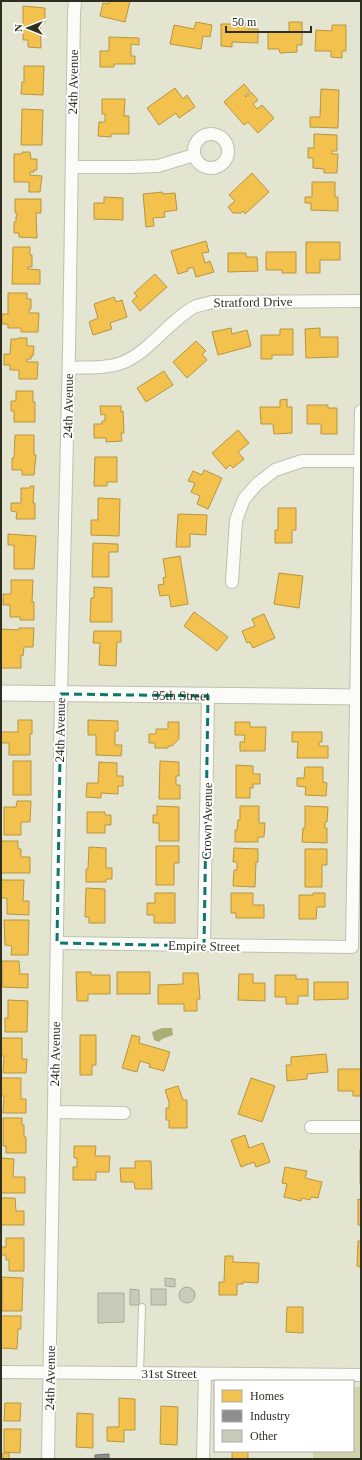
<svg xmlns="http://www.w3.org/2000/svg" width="362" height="1460" font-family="Georgia,serif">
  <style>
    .green { fill: #d1d4ab }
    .water { fill: #aaae76 }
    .homes { fill: #f2c14e; stroke: #b79540 }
    .industry { fill: #8d8d92; stroke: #707170 }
    .building { fill: #c9cbba; stroke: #a8aa9a }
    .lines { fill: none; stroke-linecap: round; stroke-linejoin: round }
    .service-casing { stroke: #bec0b1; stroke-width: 8 }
    .minor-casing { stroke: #bec0b1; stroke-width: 14 }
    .tertiary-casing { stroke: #bec0b1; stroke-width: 17 }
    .service { stroke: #fbfbf8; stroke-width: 6 }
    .minor { stroke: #fbfbf8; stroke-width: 12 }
    .tertiary { stroke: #fbfbf8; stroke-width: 15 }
    .marked { fill: none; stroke: #0f766e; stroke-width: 3; stroke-dasharray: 8 5; stroke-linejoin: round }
    .labels { text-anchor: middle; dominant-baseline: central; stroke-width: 4; stroke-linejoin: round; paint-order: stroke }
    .street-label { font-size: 13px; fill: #2e2f21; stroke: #fff }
  </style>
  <rect width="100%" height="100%" fill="#e3e5d0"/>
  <path class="green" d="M 353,1387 L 361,1387 L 361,1459 L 313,1459 L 313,1451 L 353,1451 Z"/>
  <path class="water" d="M 162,1028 L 172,1028 L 173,1035 L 162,1039 L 159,1042 L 154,1040 L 152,1032 Z"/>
  <g class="homes">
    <path d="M 109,1 L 130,1 L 125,22 L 100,16 L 103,3 L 108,4 Z"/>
    <path d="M 23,6 L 45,8 L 45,22 L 40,22 L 41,48 L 28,47 L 28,40 L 23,40 Z"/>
    <path d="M 196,22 L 212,25 L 210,37 L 203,36 L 201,49 L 170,44 L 174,25 L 194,29 Z"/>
    <path d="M 289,22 L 302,22 L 302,45 L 297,45 L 297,52 L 280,53 L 279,49 L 268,49 L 268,32 L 289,32 Z"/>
    <path d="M 221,24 L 248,24 L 248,29 L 258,29 L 258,43 L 232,42 L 232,47 L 221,46 Z"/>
    <path d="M 332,25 L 346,25 L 346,51 L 342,51 L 342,58 L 331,57 L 331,51 L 315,51 L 316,30 L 332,31 Z"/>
    <path d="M 109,37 L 139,38 L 139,45 L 131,44 L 131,56 L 135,56 L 135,64 L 114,64 L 114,67 L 100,67 L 100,51 L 109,51 Z"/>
    <path d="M 24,66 L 44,66 L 43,95 L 21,94 L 22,82 L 24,82 Z"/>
    <path d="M 244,84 L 250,91 L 245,96 L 246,97 L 251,92 L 258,100 L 253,104 L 257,109 L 262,105 L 274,118 L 258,133 L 248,122 L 244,125 L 224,102 Z"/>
    <path d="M 175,88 L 183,99 L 187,95 L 195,107 L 179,118 L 176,113 L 159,125 L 147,108 Z"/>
    <path d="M 321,89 L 339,90 L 338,128 L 310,127 L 310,117 L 320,117 Z"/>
    <path d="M 102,99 L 125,99 L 124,116 L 129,116 L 129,134 L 111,134 L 111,137 L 98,136 L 99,122 L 105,122 L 105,114 L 102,114 Z"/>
    <path d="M 22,109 L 43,110 L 42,145 L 21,145 Z"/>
    <path d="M 314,134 L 337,135 L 337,151 L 332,151 L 332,154 L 338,154 L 337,173 L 324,173 L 324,169 L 313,168 L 313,158 L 308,158 L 308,148 L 314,148 Z"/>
    <path d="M 22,152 L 30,152 L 31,159 L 37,159 L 37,170 L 34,170 L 34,172 L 30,172 L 30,175 L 42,176 L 40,192 L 29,192 L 29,182 L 14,182 L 14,154 L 22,154 Z"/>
    <path d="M 252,173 L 269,192 L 245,214 L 243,211 L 241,213 L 233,213 L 228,207 L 235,201 L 229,195 Z"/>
    <path d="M 312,182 L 335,182 L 335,197 L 338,197 L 338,211 L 311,210 L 311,203 L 305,203 L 305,197 L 312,197 Z"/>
    <path d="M 162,192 L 163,194 L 175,193 L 177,210 L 164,212 L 165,217 L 153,218 L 154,226 L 146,227 L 143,194 Z"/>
    <path d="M 104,197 L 123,198 L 123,220 L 94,219 L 94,203 L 104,203 Z"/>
    <path d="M 15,199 L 41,199 L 41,213 L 36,213 L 37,238 L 19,237 L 19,233 L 14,233 L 14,222 L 16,222 L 16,216 L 17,216 L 17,213 L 15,213 Z"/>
    <path d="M 206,241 L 209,252 L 202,253 L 205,263 L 210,261 L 214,272 L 196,277 L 193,267 L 187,269 L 188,271 L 178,274 L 171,251 Z"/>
    <path d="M 306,242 L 340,242 L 340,260 L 320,260 L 320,273 L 306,273 Z"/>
    <path d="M 13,247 L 30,247 L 30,255 L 32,255 L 32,267 L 28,267 L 28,269 L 40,270 L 40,284 L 12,284 Z"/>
    <path d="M 266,252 L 296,252 L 296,273 L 282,273 L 282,270 L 266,270 Z"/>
    <path d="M 228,253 L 246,253 L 246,257 L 257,257 L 258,271 L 228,272 Z"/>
    <path d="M 155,274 L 167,287 L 140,311 L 132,301 L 137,296 L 134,293 Z"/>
    <path d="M 8,293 L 27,293 L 27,299 L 31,299 L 31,309 L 29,309 L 29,313 L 39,313 L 38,332 L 21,332 L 21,328 L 8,328 L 8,324 L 2,324 L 2,314 L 8,314 Z"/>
    <path d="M 114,297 L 116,302 L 122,300 L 127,317 L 110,323 L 112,329 L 93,335 L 89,322 L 98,318 L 94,304 Z"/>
    <path d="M 231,328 L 232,334 L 247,330 L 251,346 L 218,355 L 212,332 Z"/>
    <path d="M 320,328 L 320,337 L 338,337 L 338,357 L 306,358 L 305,329 Z"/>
    <path d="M 280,329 L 293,329 L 293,355 L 272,355 L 272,359 L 261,359 L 261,335 L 280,335 Z"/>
    <path d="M 18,338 L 27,338 L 27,346 L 34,346 L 33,356 L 31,356 L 31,359 L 27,359 L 27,362 L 38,362 L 37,379 L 19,379 L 19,370 L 10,370 L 10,365 L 4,365 L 4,354 L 10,354 L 11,339 L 18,339 Z"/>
    <path d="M 196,341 L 206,351 L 202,354 L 207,360 L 187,378 L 173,362 Z"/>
    <path d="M 164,371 L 173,385 L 146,402 L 137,388 Z"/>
    <path d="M 16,391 L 33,391 L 33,402 L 35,402 L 35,422 L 14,422 L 14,411 L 11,411 L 11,401 L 16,401 Z"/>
    <path d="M 287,399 L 287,407 L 292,407 L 292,433 L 274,434 L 273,424 L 261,424 L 260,407 L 280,407 L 280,400 Z"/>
    <path d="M 307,405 L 328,405 L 328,408 L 337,408 L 337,434 L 321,434 L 321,424 L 307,424 Z"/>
    <path d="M 100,406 L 121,406 L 121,412 L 123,411 L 124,433 L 121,433 L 122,441 L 106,442 L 106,438 L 94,438 L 94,424 L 102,424 L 102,421 L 105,421 L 105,414 L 101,415 Z"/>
    <path d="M 238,430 L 249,443 L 238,452 L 244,459 L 233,468 L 230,465 L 226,469 L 212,453 Z"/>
    <path d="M 15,435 L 34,435 L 34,455 L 36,455 L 34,475 L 22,475 L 22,470 L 12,470 L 12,458 L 14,458 Z"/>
    <path d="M 95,457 L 117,457 L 117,482 L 107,482 L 107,486 L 94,486 Z"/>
    <path d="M 204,470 L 222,478 L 208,509 L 197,504 L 200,496 L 191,492 L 195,483 L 188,481 L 193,471 L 202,475 Z"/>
    <path d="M 30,486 L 34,486 L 33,503 L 35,503 L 35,519 L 16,519 L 17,512 L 11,511 L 11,503 L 21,503 L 21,488 L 30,488 Z"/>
    <path d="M 98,498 L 120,499 L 119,536 L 91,535 L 91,520 L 98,520 Z"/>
    <path d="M 278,508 L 296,508 L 296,530 L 292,530 L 292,543 L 275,543 L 275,530 L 278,530 Z"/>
    <path d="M 178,514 L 207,515 L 206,535 L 190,534 L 190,547 L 176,547 Z"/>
    <path d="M 8,534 L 36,536 L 34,569 L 14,569 L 14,545 L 8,545 Z"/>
    <path d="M 93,543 L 118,544 L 118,552 L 109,552 L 109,577 L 92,577 Z"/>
    <path d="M 180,556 L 188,604 L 171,607 L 169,595 L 160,596 L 158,585 L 164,584 L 163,578 L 166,577 L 163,559 Z"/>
    <path d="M 279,573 L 303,576 L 299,608 L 274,604 Z"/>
    <path d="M 11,580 L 33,580 L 32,602 L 34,602 L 34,620 L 20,620 L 20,617 L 10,617 L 10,605 L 3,605 L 3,594 L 11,594 Z"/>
    <path d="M 94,587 L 112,588 L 112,622 L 90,622 L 91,598 L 94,598 Z"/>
    <path d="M 194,612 L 228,637 L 217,651 L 184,626 Z"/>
    <path d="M 264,614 L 275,638 L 253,648 L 250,642 L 247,643 L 242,631 L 255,626 L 252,619 Z"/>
    <path d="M 19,628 L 34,628 L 33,647 L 24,647 L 23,656 L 21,655 L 21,668 L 1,668 L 1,629 L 19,630 Z"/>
    <path d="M 94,631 L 121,631 L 121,642 L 117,642 L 116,666 L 99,665 L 100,643 L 93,643 Z"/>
    <path d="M 18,720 L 32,720 L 32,734 L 30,734 L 30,755 L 9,755 L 9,743 L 1,743 L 1,732 L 18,732 Z"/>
    <path d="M 88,720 L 118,721 L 118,731 L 115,731 L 115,745 L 122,745 L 121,756 L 96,755 L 96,735 L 88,735 Z"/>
    <path d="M 168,722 L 179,722 L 179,739 L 172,746 L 168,746 L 168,748 L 155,748 L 155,743 L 149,743 L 149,734 L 156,734 L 156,729 L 168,729 Z"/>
    <path d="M 235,722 L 250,722 L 250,727 L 266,727 L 265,751 L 240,751 L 240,742 L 244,742 L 245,735 L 235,735 Z"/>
    <path d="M 292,732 L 322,732 L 322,742 L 319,742 L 319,746 L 328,746 L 328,758 L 297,758 L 298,742 L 292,742 Z"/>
    <rect x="13" y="761" width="18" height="34"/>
    <path d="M 160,761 L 179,762 L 179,776 L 176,776 L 176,785 L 180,785 L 180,799 L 159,799 Z"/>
    <path d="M 99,762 L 117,763 L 117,776 L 123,776 L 123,786 L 118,786 L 118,794 L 101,793 L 101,798 L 86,797 L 87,783 L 98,783 Z"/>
    <path d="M 236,765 L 253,766 L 253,774 L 260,774 L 260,784 L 253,784 L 253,788 L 250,788 L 250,798 L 236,798 Z"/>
    <path d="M 305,767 L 323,767 L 323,782 L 327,783 L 326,796 L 305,795 L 306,787 L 297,786 L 297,778 L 304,778 Z"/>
    <path d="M 17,801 L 31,801 L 30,822 L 21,822 L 21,835 L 4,835 L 4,807 L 16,807 Z"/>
    <path d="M 157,806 L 179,807 L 179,841 L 159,841 L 159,823 L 153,823 L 153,815 L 157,815 Z"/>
    <path d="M 240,806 L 259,806 L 259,823 L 265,823 L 264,837 L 258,837 L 258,842 L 235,842 L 235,830 L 237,830 L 238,820 L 240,820 Z"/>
    <path d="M 305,806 L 328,807 L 327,822 L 325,822 L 325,828 L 327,828 L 327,843 L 302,842 L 303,828 L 305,828 Z"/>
    <path d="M 87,812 L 105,812 L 105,815 L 111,815 L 111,825 L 105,825 L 105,833 L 87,833 Z"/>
    <path d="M 1,841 L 18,841 L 18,849 L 21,849 L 21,857 L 30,857 L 30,873 L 1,873 Z"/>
    <path d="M 156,846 L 179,846 L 179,863 L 174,863 L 174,885 L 156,885 Z"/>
    <path d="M 89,847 L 106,848 L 106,868 L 112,868 L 112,879 L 106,879 L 106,882 L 86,882 L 86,869 L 88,869 Z"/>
    <path d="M 234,848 L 258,849 L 258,862 L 256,862 L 255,887 L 233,886 L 234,870 L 237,870 L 237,862 L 233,862 Z"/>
    <path d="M 305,849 L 327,849 L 327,865 L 322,865 L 322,887 L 305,887 Z"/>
    <path d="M 1,880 L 24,880 L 23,901 L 29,901 L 29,915 L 7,914 L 7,898 L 1,898 Z"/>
    <path d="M 86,888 L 105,889 L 105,923 L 89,923 L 89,917 L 85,917 Z"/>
    <path d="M 155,893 L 175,893 L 175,923 L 154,923 L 154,915 L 147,915 L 147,903 L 155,903 Z"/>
    <path d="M 231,893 L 253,893 L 253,905 L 264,905 L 264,918 L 236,918 L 236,913 L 231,913 Z"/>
    <path d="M 313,893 L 325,893 L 325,907 L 317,907 L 316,919 L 299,919 L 299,895 L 313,895 Z"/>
    <path d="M 4,920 L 29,920 L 28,955 L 11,955 L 12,946 L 5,945 Z"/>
    <path d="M 2,961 L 19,961 L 20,974 L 28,974 L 28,988 L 2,987 Z"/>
    <path d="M 76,972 L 91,972 L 91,975 L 110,975 L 110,994 L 88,994 L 88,1001 L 77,1001 Z"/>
    <rect x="117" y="972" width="33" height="22"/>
    <path d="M 183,973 L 198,973 L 200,999 L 197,999 L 197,1011 L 184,1011 L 184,1004 L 158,1004 L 158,985 L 183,984 Z"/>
    <path d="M 239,974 L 253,974 L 253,983 L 265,983 L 265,1001 L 238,1000 Z"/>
    <path d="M 275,975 L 296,975 L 296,979 L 308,979 L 308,996 L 298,996 L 298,1004 L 286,1004 L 286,997 L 275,997 Z"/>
    <path d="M 314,982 L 348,982 L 348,999 L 314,1000 Z"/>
    <path d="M 8,1000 L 28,1001 L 27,1032 L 5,1032 L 5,1018 L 8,1018 Z"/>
    <path d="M 80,1035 L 96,1035 L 96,1065 L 92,1065 L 92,1075 L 80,1075 Z"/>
    <path d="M 132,1035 L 140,1037 L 139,1043 L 170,1052 L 164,1071 L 149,1067 L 150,1064 L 140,1061 L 137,1072 L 122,1068 Z"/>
    <path d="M 1,1038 L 22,1038 L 22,1059 L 27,1059 L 26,1073 L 3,1073 L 4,1056 L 1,1056 Z"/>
    <path d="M 326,1054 L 328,1072 L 307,1074 L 307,1079 L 287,1081 L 286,1065 L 291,1065 L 291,1057 Z"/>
    <path d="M 338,1069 L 361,1069 L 361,1096 L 353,1096 L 353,1091 L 338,1091 Z"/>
    <path d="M 1,1078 L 21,1078 L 21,1099 L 26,1099 L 26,1113 L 3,1113 L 4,1096 L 1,1096 Z"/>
    <path d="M 251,1078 L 275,1086 L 262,1122 L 238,1114 Z"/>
    <path d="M 178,1086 L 183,1100 L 187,1100 L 187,1128 L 169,1128 L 169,1120 L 166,1120 L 166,1108 L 169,1108 L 169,1102 L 165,1090 Z"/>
    <path d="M 3,1118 L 22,1118 L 22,1125 L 24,1125 L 24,1137 L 26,1137 L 26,1153 L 6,1153 L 6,1146 L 3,1146 Z"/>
    <path d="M 245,1135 L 249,1148 L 263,1143 L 270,1162 L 256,1167 L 254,1162 L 241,1167 L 231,1140 Z"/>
    <path d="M 74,1146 L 96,1146 L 95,1156 L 110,1156 L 109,1172 L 96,1172 L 96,1180 L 73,1180 L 73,1167 L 77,1167 L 77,1158 L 74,1158 Z"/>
    <rect x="360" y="1150" width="1" height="33"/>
    <path d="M 1,1158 L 14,1159 L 13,1177 L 25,1177 L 25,1193 L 1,1193 Z"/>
    <path d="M 135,1161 L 151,1161 L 152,1189 L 135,1189 L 134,1182 L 121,1182 L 120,1168 L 135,1168 Z"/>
    <path d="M 285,1167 L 307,1171 L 305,1178 L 322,1182 L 318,1198 L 311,1197 L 310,1200 L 302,1198 L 301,1201 L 284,1197 L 287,1184 L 282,1183 Z"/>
    <path d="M 1,1198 L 15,1198 L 16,1211 L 24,1211 L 24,1225 L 1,1225 Z"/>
    <path d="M 358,1199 L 361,1200 L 361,1225 L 358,1225 Z"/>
    <path d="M 6,1238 L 24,1238 L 24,1271 L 9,1271 L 9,1260 L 6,1260 L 6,1255 L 1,1255 L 1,1247 L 6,1247 Z"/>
    <path d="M 358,1241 L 361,1241 L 361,1267 L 357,1266 Z"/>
    <path d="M 225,1256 L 233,1256 L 233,1262 L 259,1263 L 258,1283 L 243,1282 L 243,1284 L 237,1284 L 237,1295 L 219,1295 L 219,1282 L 224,1282 Z"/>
    <path d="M 2,1277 L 23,1278 L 22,1311 L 2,1311 Z"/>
    <path d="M 287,1307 L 303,1307 L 303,1333 L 286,1332 Z"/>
    <path d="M 1,1316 L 21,1316 L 21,1329 L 18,1329 L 17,1349 L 1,1348 Z"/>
    <path d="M 119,1398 L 135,1399 L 135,1430 L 124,1430 L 124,1442 L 107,1441 L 107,1427 L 119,1427 Z"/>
    <path d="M 5,1403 L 21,1403 L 20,1421 L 4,1421 Z"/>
    <path d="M 161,1406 L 178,1407 L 177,1445 L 160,1444 Z"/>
    <path d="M 77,1413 L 93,1414 L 93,1448 L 76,1447 Z"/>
    <path d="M 4,1429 L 21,1429 L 20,1453 L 4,1452 Z"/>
    <rect x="232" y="1451" width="16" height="8"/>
    <rect x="3" y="1453" width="6" height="6"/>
  </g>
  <path class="industry" d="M 109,1454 L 109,1459 L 95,1459 L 95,1455 Z"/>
  <g class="building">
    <path d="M 165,1278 L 175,1279 L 175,1287 L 165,1286 Z"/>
    <circle cx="187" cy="1295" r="8"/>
    <path d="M 130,1289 L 139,1290 L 139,1305 L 130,1305 Z"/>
    <rect x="151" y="1289" width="15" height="16"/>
    <path d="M 98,1293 L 124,1293 L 124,1322 L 98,1323 Z"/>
  </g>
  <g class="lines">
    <g class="service-casing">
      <path id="service" d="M 140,1373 L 142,1307"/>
    </g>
    <g class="minor-casing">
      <g id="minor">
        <circle cx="211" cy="151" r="17"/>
        <path d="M 72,167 L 130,167 L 158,166 L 194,155"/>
        <path d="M 69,368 C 86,367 107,369 124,362 C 151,350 168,322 194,307 C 199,305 206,304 212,302 L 361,301"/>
        <path d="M 232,582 L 236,520 L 244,499 L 257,484 L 275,470 L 302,461 L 361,461"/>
        <path d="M 57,943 L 352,947 L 361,411"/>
        <path d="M 204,946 L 208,696"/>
        <path d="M 54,1112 L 124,1113"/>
        <path d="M 311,1127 L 361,1127"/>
        <path d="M 1,1372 L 361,1375"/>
        <path d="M 48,1459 L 61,694 L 69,352 L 74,13 L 75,1"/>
        <path d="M 203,1459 L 205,1374"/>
      </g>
    </g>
    <g class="tertiary-casing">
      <g id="tertiary">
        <path id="s1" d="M 1,693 L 361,697"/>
      </g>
    </g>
    <use href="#service" class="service"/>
    <use href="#minor" class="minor"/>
    <use href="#tertiary" class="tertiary"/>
  </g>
  <path class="marked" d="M 61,694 L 208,696 L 204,946 L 57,943 Z"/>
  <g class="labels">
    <g class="street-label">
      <text transform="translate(73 82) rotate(-89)">24th Avenue</text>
      <text transform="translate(253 302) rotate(-1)">Stratford Drive</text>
      <text transform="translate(68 406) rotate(-89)">24th Avenue</text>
      <text stroke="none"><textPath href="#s1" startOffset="180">35th Street</textPath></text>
      <text transform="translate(60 730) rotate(-89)">24th Avenue</text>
      <text transform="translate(207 821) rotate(-89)">Crown Avenue</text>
      <text transform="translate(204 946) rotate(1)">Empire Street</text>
      <text transform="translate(55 1054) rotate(-89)">24th Avenue</text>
      <text x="169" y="1373">31st Street</text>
      <text transform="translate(50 1378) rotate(-89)">24th Avenue</text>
    </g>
  </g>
  <rect width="362" height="1460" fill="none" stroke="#2e2f21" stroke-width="4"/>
  <rect x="214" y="1380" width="140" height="72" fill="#ffffff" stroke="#abaca6"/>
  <rect x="222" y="1390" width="20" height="12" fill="#f2c14e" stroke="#abaca6"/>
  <text x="250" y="1400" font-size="12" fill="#2e2f21">Homes</text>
  <rect x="222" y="1410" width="20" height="12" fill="#8d8d92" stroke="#abaca6"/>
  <text x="250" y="1420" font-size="12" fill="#2e2f21">Industry</text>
  <rect x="222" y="1430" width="20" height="12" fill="#c9cbba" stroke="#abaca6"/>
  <text x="250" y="1440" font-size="12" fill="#2e2f21">Other</text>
  <g transform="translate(28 28) rotate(270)" stroke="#ffffff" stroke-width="3" paint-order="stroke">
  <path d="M0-3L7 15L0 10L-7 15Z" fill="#2e2f21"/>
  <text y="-6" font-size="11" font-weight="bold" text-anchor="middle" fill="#2e2f21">N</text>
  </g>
  <path d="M226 26v6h85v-6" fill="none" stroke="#2e2f21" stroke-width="2"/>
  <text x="232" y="26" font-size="12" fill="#2e2f21" stroke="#ffffff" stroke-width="3" paint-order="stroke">50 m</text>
</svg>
